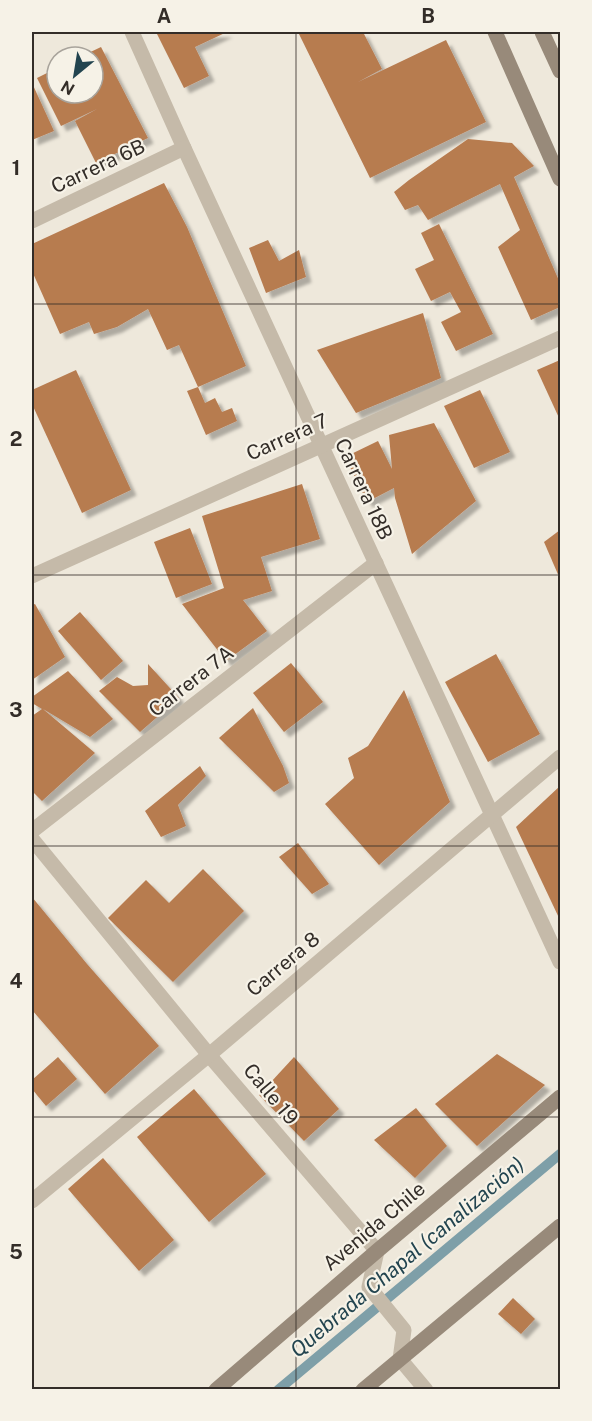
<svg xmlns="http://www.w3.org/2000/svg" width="592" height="1421" font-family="'Public Sans',sans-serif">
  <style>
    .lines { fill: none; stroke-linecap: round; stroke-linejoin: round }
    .stream { stroke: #7e9fa8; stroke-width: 10 }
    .building { fill: #b77b50; filter: url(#shadow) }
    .pedestrian { stroke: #c5baa9; stroke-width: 15 }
    .minor { stroke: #c5baa9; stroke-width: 15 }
    .secondary { stroke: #988a7a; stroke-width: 15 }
    .grid { fill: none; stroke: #332d28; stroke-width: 1.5; stroke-opacity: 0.55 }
    .labels { text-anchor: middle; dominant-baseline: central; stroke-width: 4.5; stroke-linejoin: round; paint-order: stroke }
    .street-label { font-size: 20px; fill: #332d28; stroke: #f6f2e7 }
    .water-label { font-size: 21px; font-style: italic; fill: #22444f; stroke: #f6f2e7 }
    .neatline { fill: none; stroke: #332d28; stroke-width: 2 }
    .grid-label { font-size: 20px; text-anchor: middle; font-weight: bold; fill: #332d28 }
  </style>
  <defs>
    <filter id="shadow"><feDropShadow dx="5.5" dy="5.5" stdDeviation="1.5" flood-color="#0004"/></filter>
  </defs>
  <rect width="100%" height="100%" fill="#eee8db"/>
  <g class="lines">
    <path class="stream" d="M 278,1390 L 560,1154"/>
  </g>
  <g class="building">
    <path d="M 156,32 L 227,32 L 195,47 L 209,76 L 184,88 Z"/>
    <path d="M 298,32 L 363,32 L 382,69 L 358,82 L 446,40 L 486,122 L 370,178 Z"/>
    <path d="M 101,47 L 148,138 L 96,163 L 75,121 L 97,109 L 61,126 L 37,78 L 57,68 L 57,93 L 93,93 L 93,57 L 80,57 Z"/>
    <path d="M 32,83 L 54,131 L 32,140 Z"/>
    <path d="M 468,139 L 512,143 L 534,166 L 514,177 L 560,283 L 560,307 L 531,320 L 498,247 L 520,230 L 500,184 L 428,220 L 418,205 L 405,210 L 394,192 L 409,180 Z"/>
    <path d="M 164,183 L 187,227 L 246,366 L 198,387 L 179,345 L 167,350 L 148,309 L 117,327 L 94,334 L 89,322 L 60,334 L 32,271 L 32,244 Z"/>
    <path d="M 439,224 L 493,334 L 456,351 L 441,322 L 461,312 L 450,292 L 431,301 L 415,269 L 434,260 L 421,233 Z"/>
    <path d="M 268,240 L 279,261 L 299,250 L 306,277 L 266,293 L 249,248 Z"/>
    <path d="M 423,313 L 441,378 L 356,413 L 317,350 Z"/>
    <path d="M 560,360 L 560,420 L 537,370 Z"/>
    <path d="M 76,370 L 131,490 L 82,513 L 32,404 L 32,390 Z"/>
    <path d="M 198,387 L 205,403 L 215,398 L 222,412 L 232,408 L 237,421 L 206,435 L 187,391 Z"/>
    <path d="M 480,390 L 510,452 L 474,468 L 444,406 Z"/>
    <path d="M 434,423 L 476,501 L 412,554 L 395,498 L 394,488 L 367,502 L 345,457 L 378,441 L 392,469 L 389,435 Z"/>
    <path d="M 302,484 L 320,539 L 261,557 L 272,591 L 243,600 L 267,631 L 226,661 L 182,604 L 224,588 L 202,516 Z"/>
    <path d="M 190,528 L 212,584 L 176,598 L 154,542 Z"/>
    <path d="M 560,530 L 560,579 L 544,542 Z"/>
    <path d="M 35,604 L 65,657 L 32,680 L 32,605 Z"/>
    <path d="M 80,612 L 123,661 L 101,680 L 58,631 Z"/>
    <path d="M 496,654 L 540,734 L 488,762 L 445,682 Z"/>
    <path d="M 291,663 L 323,702 L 284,732 L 253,693 Z"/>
    <path d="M 148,664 L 179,698 L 140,732 L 99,691 L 117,677 L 133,686 L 148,685 Z"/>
    <path d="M 68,671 L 113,719 L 90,737 L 43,709 L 95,753 L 42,801 L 32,791 L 32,716 L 42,709 L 32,703 L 32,697 Z"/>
    <path d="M 404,690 L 450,802 L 379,865 L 325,804 L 354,778 L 348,758 L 368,746 Z"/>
    <path d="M 253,708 L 283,766 L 289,783 L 274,792 L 219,738 Z"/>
    <path d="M 200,766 L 206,776 L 178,805 L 186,826 L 161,837 L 145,811 Z"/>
    <path d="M 560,786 L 560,920 L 516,827 Z"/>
    <path d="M 298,843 L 329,884 L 312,894 L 279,857 Z"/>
    <path d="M 203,869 L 244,911 L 173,982 L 108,918 L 146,880 L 169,903 Z"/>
    <path d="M 32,897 L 87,964 L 159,1046 L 105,1094 L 32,1010 Z"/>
    <path d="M 497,1054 L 545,1085 L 477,1146 L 435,1104 Z"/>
    <path d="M 58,1057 L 77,1079 L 46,1106 L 32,1089 L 32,1080 Z"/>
    <path d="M 294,1057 L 339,1109 L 304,1141 L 259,1095 Z"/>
    <path d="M 194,1089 L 266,1174 L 209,1222 L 137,1137 Z"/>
    <path d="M 416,1108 L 447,1146 L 415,1178 L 374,1140 Z"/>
    <path d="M 103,1158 L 174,1240 L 139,1271 L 68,1189 Z"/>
    <path d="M 513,1298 L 535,1319 L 521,1334 L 498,1314 Z"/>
  </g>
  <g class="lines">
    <path class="pedestrian" d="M 377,1251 L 369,1287 L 404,1330 L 400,1359"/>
    <g class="minor">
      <path d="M 132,32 L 184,148 L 560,962"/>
      <path d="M 32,221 L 184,148"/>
      <path d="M 32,576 L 560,338"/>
      <path d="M 32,831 L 376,563"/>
      <path d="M 32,839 L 209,1055 L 377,1251"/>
      <path d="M 32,1201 L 209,1055 L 560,757"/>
      <path d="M 400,1359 L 426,1390"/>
    </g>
    <g class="secondary">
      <path d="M 495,32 L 560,179"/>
      <path d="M 542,32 L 560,71"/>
      <path d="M 216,1390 L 377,1251 L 560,1097"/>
      <path d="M 363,1390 L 560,1226"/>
    </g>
  </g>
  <path class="grid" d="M 296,32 L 296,1390M 32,304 L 560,304M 32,575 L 560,575M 32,846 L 560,846M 32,1117 L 560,1117"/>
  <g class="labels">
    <g class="street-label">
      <text transform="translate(98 166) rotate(-25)">Carrera 6B</text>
      <text transform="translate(287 437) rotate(-24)">Carrera 7</text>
      <text transform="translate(364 489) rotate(65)">Carrera 18B</text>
      <text transform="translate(191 681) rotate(-38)">Carrera 7A</text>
      <text transform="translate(283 964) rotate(-40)">Carrera 8</text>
      <text transform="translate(271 1094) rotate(50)">Calle 19</text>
      <text transform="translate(374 1226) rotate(-40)">Avenida Chile</text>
    </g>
    <g class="water-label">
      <text transform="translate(407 1257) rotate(-40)">Quebrada Chapal (canalización)</text>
    </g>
  </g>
  <rect width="592" height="1421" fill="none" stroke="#f6f2e7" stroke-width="66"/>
  <g transform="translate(75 75) rotate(210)"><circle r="28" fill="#f6f2e7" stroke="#a8a39b" stroke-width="1.5"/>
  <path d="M0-4.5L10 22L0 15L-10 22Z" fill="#22444f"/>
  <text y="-9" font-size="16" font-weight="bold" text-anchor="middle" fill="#332d28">N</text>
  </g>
  <rect x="33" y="33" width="526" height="1355" class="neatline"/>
  <g class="grid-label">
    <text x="164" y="23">A</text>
    <text x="428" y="23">B</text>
    <text x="16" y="175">1</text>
    <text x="16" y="446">2</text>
    <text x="16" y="717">3</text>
    <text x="16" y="988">4</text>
    <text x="16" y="1259">5</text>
  </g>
</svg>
